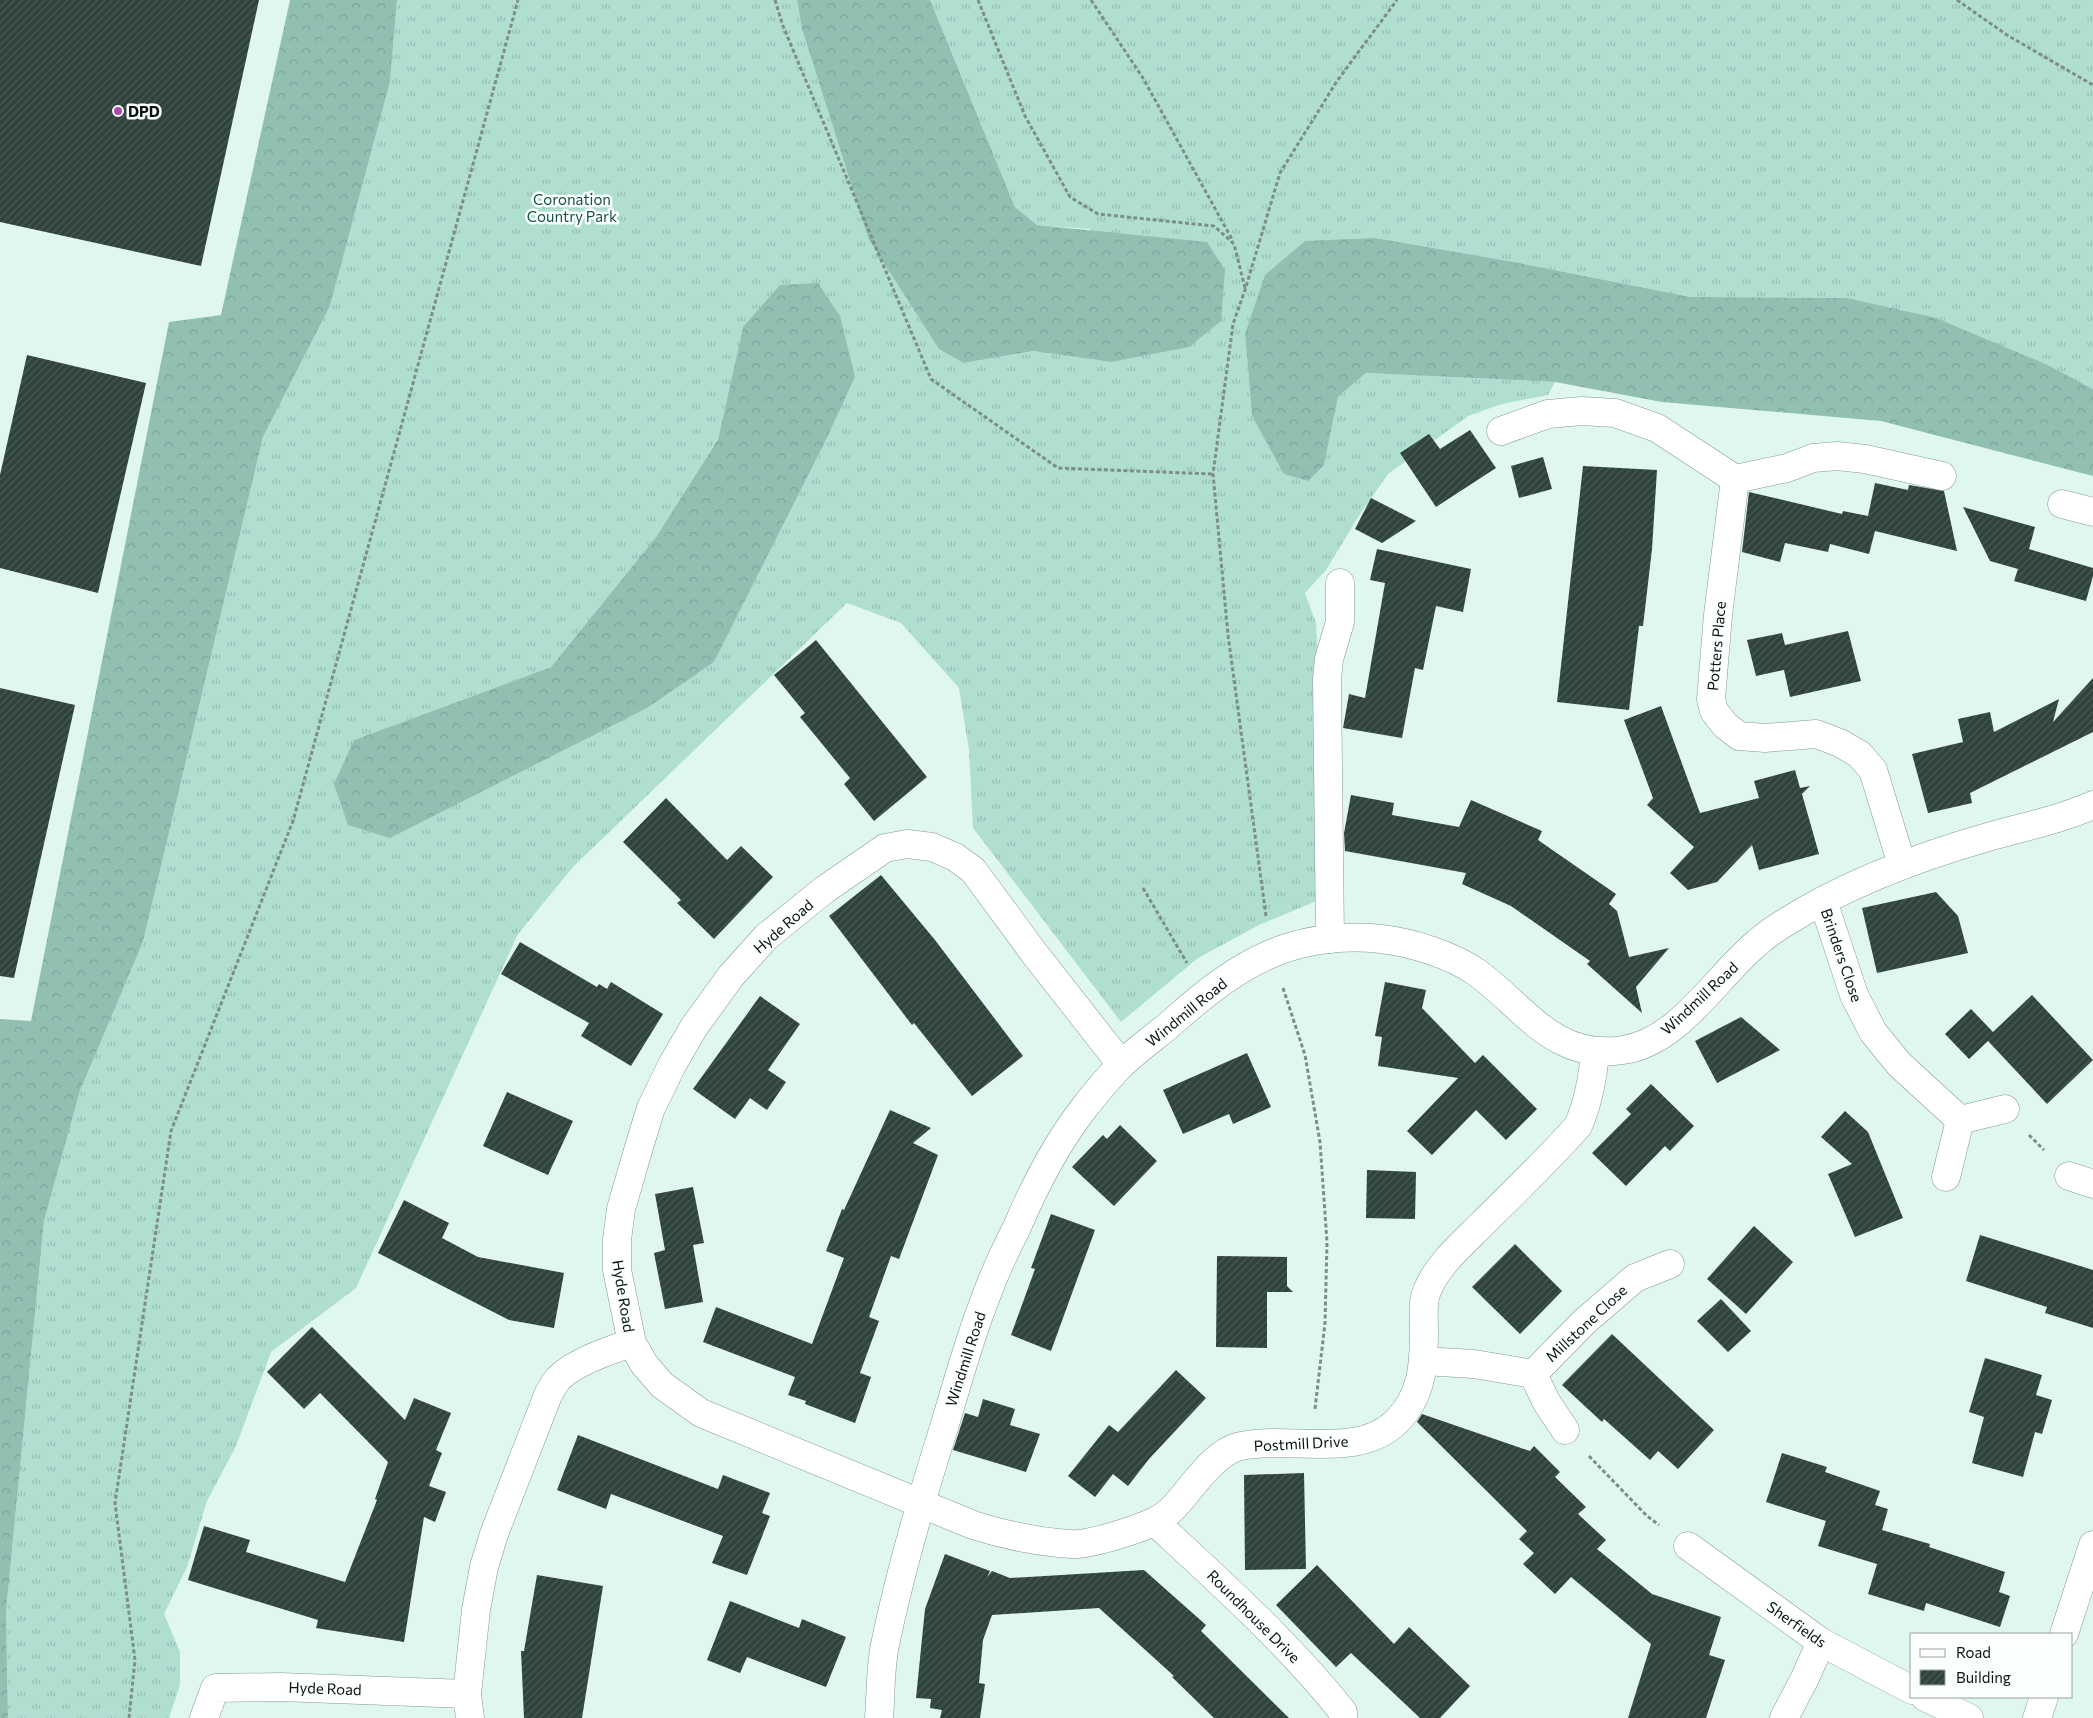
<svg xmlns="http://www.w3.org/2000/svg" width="2093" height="1718" font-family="Commissioner,sans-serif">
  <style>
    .grass { fill: url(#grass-tufts); fill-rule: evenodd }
    .forest { fill: url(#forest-crowns) }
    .building { fill: url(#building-hatch) }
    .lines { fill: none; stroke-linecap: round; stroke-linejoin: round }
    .minor-casing { stroke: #849a94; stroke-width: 29 }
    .path { stroke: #7d8e88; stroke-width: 3; stroke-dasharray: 4 2.5; stroke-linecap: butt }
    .minor { stroke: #fff; stroke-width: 28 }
    .poi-dot { fill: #ab49b0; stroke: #fafffd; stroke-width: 2 }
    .labels { text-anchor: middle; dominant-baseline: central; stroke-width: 5; stroke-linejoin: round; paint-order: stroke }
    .poi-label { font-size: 15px; font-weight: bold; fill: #0a1310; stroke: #fafffd; text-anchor: start }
    .park-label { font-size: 15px; fill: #135245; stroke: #fafffd }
    .street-label { font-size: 15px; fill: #0a1310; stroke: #fafffd }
  </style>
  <defs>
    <pattern id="grass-tufts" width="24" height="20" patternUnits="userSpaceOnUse" patternTransform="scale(1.25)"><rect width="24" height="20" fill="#b0dfd2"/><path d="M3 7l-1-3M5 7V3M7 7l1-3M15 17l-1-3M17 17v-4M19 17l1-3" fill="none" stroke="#96beb3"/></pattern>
    <pattern id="forest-crowns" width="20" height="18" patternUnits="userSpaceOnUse" patternTransform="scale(1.25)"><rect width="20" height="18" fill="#91c0b3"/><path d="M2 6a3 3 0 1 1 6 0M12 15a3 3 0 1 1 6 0" fill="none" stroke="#7ca499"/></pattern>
    <pattern id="building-hatch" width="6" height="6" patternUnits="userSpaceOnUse" patternTransform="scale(1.25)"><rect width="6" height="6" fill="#2f423d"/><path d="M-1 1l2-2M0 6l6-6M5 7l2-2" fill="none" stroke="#4a5a55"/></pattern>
  </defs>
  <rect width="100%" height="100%" fill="#dff7ef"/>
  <path class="grass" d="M 397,0 L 797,0 L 802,29 L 868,238 L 964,363 L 1033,351 L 1111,362 L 1090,229 L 1037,225 L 1015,207 L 930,0 L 2093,0 L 2093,389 L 2048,365 L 1847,298 L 1691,297 L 1514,262 L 1376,238 L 1245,334 L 1252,416 L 1285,474 L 1324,465 L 1338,397 L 1366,373 L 1555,382 L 1548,395 L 1502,404 L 1468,416 L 1388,474 L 1360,514 L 1326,570 L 1305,593 L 1316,623 L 1318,657 L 1326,897 L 1259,925 L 1198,958 L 1121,1022 L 973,828 L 969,750 L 959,688 L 901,623 L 847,603 L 573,867 L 518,934 L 356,1288 L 271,1352 L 236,1446 L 207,1501 L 187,1567 L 164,1614 L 180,1652 L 180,1685 L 169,1718 L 8,1718 L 6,1612 L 44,1221 L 80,1091 L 143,942 L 263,437 L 330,306 L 390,82 ZM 743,327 L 855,377 L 827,438 L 714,662 L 354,740 L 551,667 L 656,537 L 718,438 Z"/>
  <g class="forest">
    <path d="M 290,0 L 397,0 L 390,82 L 330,306 L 263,437 L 143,942 L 80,1091 L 44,1221 L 6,1612 L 8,1718 L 0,1718 L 0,1019 L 31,1021 L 169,322 L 221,315 Z"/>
    <path d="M 797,0 L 930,0 L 1015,207 L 1037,225 L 1207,242 L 1225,270 L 1221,321 L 1189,347 L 1111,362 L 1033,351 L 964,363 L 939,349 L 868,238 L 802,29 Z"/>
    <path d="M 1376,238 L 1514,262 L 1691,297 L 1847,298 L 1936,318 L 2048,365 L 2093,389 L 2093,476 L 1881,421 L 1662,402 L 1555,382 L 1366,373 L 1338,397 L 1324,465 L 1308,481 L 1284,474 L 1252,416 L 1245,334 L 1265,275 L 1305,241 Z"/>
    <path d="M 818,283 L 840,316 L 855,377 L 827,438 L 714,662 L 647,708 L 390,838 L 348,825 L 334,784 L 354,740 L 551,667 L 656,537 L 718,439 L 743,327 L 780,285 Z"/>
  </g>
  <g class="building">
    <path d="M 0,0 L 259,0 L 201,266 L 0,222 Z"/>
    <path d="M 27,355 L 146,383 L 98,593 L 0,568 L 0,475 Z"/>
    <path d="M 1470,430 L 1496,468 L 1436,507 L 1400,453 L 1429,434 L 1440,449 Z"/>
    <path d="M 1543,457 L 1552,489 L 1519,498 L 1511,466 Z"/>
    <path d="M 1583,466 L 1657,470 L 1652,549 L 1643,626 L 1639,626 L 1629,710 L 1557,702 Z"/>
    <path d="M 1875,483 L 1908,490 L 1909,485 L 1944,491 L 1957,551 L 1875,531 L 1869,554 L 1830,544 L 1828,552 L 1785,543 L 1780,562 L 1742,552 L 1749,492 L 1842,514 L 1843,511 L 1868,516 Z"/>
    <path d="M 1371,498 L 1416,521 L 1382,543 L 1355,529 Z"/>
    <path d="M 1963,507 L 2035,527 L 2029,549 L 2093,568 L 2093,576 L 2086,601 L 2014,581 L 2018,569 L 1990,561 Z"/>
    <path d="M 1377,549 L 1471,569 L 1463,612 L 1436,606 L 1423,670 L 1415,668 L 1402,738 L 1343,728 L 1349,694 L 1365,698 L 1385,583 L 1370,580 Z"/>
    <path d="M 1848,631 L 1861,681 L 1790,697 L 1784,670 L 1756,676 L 1747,640 L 1782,633 L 1785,645 Z"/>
    <path d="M 816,640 L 927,777 L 874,821 L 844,784 L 850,778 L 800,717 L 805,713 L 774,675 Z"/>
    <path d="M 2093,678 L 2093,732 L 1970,793 L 1972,803 L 1928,813 L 1912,754 L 1963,742 L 1958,719 L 1990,712 L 1994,732 L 2059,699 L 2053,722 Z"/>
    <path d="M 0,688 L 75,705 L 14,978 L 0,976 Z"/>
    <path d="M 1661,706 L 1700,813 L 1759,798 L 1754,781 L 1795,770 L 1800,788 L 1810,786 L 1802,794 L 1819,854 L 1759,870 L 1752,845 L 1717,882 L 1688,890 L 1670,873 L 1694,847 L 1647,805 L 1653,798 L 1624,720 Z"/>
    <path d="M 1351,795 L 1394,803 L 1392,815 L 1459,827 L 1471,800 L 1542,831 L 1538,840 L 1616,894 L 1609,904 L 1617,911 L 1629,957 L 1669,948 L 1636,987 L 1642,1013 L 1587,964 L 1590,961 L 1511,906 L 1462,884 L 1466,873 L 1345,851 L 1344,833 Z"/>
    <path d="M 666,798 L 727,860 L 741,846 L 773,877 L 714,939 L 677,903 L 681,900 L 623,842 Z"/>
    <path d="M 881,875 L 935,940 L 1023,1056 L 972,1096 L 914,1023 L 912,1025 L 829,916 Z"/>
    <path d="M 1936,892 L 1958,916 L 1968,953 L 1877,973 L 1862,908 Z"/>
    <path d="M 520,942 L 597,987 L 599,984 L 607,989 L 611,982 L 663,1014 L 631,1066 L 581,1036 L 589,1023 L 501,974 Z"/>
    <path d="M 1385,982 L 1426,990 L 1422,1008 L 1475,1063 L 1483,1055 L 1537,1109 L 1506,1140 L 1476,1110 L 1432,1155 L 1407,1131 L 1458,1078 L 1378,1066 L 1382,1037 L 1375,1036 Z"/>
    <path d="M 2032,995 L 2093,1060 L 2047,1104 L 1988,1041 L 1969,1059 L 1945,1034 L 1971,1009 L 1993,1032 Z"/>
    <path d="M 760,996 L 800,1024 L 768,1070 L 786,1082 L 767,1110 L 750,1098 L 735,1119 L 693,1089 Z"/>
    <path d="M 1741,1017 L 1780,1050 L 1717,1083 L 1695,1041 Z"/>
    <path d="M 1247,1053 L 1271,1107 L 1233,1124 L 1229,1114 L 1183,1134 L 1163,1090 Z"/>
    <path d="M 1651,1084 L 1694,1126 L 1670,1151 L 1665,1146 L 1626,1186 L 1592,1153 L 1631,1114 L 1626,1109 Z"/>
    <path d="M 507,1092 L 573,1121 L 548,1175 L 483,1146 Z"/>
    <path d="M 890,1110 L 931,1128 L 913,1143 L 938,1155 L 899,1259 L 891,1256 L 869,1317 L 879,1321 L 860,1373 L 871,1377 L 855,1423 L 805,1404 L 806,1401 L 788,1395 L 795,1377 L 703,1342 L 716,1307 L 812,1344 L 844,1258 L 826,1251 L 842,1209 L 844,1210 Z"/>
    <path d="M 1845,1111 L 1868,1132 L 1903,1218 L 1855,1237 L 1828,1174 L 1852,1164 L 1821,1137 Z"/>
    <path d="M 1120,1125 L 1157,1161 L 1114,1206 L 1072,1167 L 1103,1135 L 1107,1139 Z"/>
    <path d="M 1367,1170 L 1416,1172 L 1415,1219 L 1366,1218 Z"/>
    <path d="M 693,1187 L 704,1243 L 693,1245 L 703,1302 L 665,1309 L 654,1253 L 665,1250 L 655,1194 Z"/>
    <path d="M 404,1200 L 449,1223 L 442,1238 L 478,1257 L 564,1273 L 554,1328 L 509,1320 L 378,1253 Z"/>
    <path d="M 1051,1214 L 1095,1230 L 1051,1351 L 1011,1335 L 1035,1269 L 1031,1268 Z"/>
    <path d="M 1754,1226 L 1793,1262 L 1746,1314 L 1707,1279 Z"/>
    <path d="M 1980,1235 L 2093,1270 L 2093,1328 L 2045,1313 L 2047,1307 L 1966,1281 Z"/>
    <path d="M 1515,1244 L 1562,1291 L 1520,1334 L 1472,1287 Z"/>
    <path d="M 1217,1256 L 1287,1257 L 1287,1286 L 1293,1292 L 1267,1292 L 1267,1348 L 1216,1347 Z"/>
    <path d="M 1721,1299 L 1751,1331 L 1728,1352 L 1697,1321 Z"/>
    <path d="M 312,1327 L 405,1420 L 414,1398 L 451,1413 L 436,1450 L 442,1453 L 429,1486 L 446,1492 L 435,1522 L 424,1517 L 404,1642 L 316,1628 L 318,1620 L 188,1580 L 204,1526 L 250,1540 L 246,1552 L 345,1582 L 377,1500 L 375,1499 L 388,1462 L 320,1393 L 304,1409 L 267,1372 Z"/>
    <path d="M 1612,1334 L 1714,1430 L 1678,1469 L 1658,1451 L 1650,1460 L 1604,1419 L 1602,1422 L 1562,1385 Z"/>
    <path d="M 1985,1358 L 2042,1375 L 2036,1395 L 2052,1400 L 2042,1434 L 2035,1432 L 2023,1477 L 1972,1463 L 1984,1417 L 1969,1412 Z"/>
    <path d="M 1176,1370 L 1206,1398 L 1149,1459 L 1128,1486 L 1113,1474 L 1095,1497 L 1068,1476 L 1109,1425 L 1118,1432 Z"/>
    <path d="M 983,1399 L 1015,1409 L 1010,1425 L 1040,1434 L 1026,1472 L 953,1450 L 965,1413 L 978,1417 Z"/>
    <path d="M 1422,1414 L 1530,1451 L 1534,1446 L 1560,1472 L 1555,1477 L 1586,1507 L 1578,1514 L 1606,1540 L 1597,1549 L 1652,1594 L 1721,1617 L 1709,1655 L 1725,1660 L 1706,1718 L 1628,1718 L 1651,1644 L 1571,1577 L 1555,1594 L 1523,1564 L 1534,1553 L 1519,1539 L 1527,1531 L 1417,1422 Z"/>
    <path d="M 578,1435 L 718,1489 L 723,1475 L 770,1493 L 762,1513 L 770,1516 L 747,1575 L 712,1563 L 723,1536 L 611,1494 L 606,1509 L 557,1490 Z"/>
    <path d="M 1782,1453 L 1827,1467 L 1825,1472 L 1880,1491 L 1875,1505 L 1888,1509 L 1882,1530 L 1930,1544 L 1929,1547 L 2005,1572 L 1999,1592 L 2010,1596 L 2000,1627 L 1926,1603 L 1924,1611 L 1868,1594 L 1877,1564 L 1818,1546 L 1826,1521 L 1766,1502 Z"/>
    <path d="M 1304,1473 L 1306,1569 L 1245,1570 L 1244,1475 Z"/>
    <path d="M 945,1554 L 990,1571 L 987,1577 L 992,1571 L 1010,1578 L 1144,1570 L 1206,1625 L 1201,1631 L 1289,1718 L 1214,1718 L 1172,1677 L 1174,1676 L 1099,1608 L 992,1615 L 983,1640 L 979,1683 L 985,1684 L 980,1718 L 940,1718 L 942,1710 L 930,1708 L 931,1699 L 916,1698 L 925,1609 Z"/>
    <path d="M 1317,1565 L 1394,1644 L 1409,1627 L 1470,1686 L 1440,1718 L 1420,1718 L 1351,1653 L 1336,1667 L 1276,1605 Z"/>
    <path d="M 537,1575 L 603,1586 L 582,1718 L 524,1718 L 521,1651 L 524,1651 Z"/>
    <path d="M 730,1601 L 799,1628 L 802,1619 L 846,1637 L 826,1687 L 747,1657 L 740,1673 L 707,1660 Z"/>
  </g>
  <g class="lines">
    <g class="minor-casing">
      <g id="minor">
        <path d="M 1501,431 L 1548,414 L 1582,411 L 1615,413 L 1657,428 L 1735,479"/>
        <path d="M 2062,504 L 2093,512"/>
        <path d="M 1902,865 L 1873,770 L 1859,754 L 1840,743 L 1816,734 L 1765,738 L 1739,736 L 1725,725 L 1714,711 L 1711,699 L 1718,615 L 1735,479 L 1787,468 L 1813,458 L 1837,456 L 1865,459 L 1942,476"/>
        <path d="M 1823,901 L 1854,995 L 1873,1032 L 1899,1064 L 1960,1120 L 1946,1177"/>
        <path d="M 1330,939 L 1327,679 L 1329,659 L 1340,622 L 1340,583"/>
        <path d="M 1121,1064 L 1034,953 L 973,870 L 955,857 L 932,847 L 907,844 L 885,848 L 824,890 L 766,937 L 731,976 L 694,1027 L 672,1065 L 651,1108 L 639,1147 L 621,1209 L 617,1240 L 617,1270 L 632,1343 L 644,1364 L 662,1385 L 701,1413 L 973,1525 C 1001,1534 1029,1540 1058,1543 C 1065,1543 1072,1545 1079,1544 C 1095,1542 1112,1537 1127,1532 C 1145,1526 1161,1521 1174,1507 C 1191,1489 1213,1454 1237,1447 C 1285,1434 1358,1461 1397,1421 C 1423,1395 1424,1363 1424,1328 C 1424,1316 1422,1303 1427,1291 C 1437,1265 1462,1244 1482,1224 C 1514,1192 1547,1161 1578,1126 C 1589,1101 1593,1078 1595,1051"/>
        <path d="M 1960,1120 L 2005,1109"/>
        <path d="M 2069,1176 L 2093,1184"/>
        <path d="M 1423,1361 L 1474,1364 L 1533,1374 L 1547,1403 L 1565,1430"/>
        <path d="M 1533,1374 L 1584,1322 L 1635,1278 L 1670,1264"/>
        <path d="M 1155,1522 C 1220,1582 1288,1643 1343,1712 L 1343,1718"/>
        <path d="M 1688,1546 L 1821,1642 L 1912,1690"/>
        <path d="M 2064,1634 L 2093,1545"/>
        <path d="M 1925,1697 L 1969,1718"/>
        <path d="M 204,1718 L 215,1688 L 280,1687 L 467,1694"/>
        <path d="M 470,1718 L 467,1694 L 476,1610 L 484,1567 L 494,1534 L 548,1395 C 551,1390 554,1383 558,1379 C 574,1362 610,1350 632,1343"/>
        <path d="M 879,1718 C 881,1694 880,1669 885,1645 C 900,1571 922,1497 945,1424 C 958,1381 970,1336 987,1294 C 995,1271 1006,1249 1017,1227 C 1035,1185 1056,1144 1084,1108 C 1095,1094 1107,1079 1120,1066 C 1137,1049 1158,1035 1176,1019 C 1238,963 1294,930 1381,939 C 1410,942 1452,955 1476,972 C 1524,1006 1553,1061 1623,1050 C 1679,1042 1716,977 1757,943 C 1766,935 1776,928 1786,922 C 1848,883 1918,857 1988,837 C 2023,827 2059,820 2093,805"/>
        <path d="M 1784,1718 L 1805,1678 L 1821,1642"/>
        <path d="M 2037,1718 L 2044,1697"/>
      </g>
    </g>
    <g class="path">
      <path d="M 775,0 L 783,26 L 931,379 L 1058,468 L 1213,474"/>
      <path d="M 978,0 L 1025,116 L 1070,197 L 1098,214 L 1214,226 L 1234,244 L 1245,288"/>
      <path d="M 1091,0 L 1143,78 L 1233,241"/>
      <path d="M 1957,0 L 2007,35 L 2093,85"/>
      <path d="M 1143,888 L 1187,963"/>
      <path d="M 1266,916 L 1228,635 L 1213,474 L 1233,324 L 1245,290 L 1280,173 L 1337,81 L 1397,0"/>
      <path d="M 1283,988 L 1305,1055 L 1320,1142 L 1327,1242 L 1325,1323 L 1315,1409"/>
      <path d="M 2029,1135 L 2044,1150"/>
      <path d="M 1589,1456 L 1647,1516 L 1659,1525"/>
      <path d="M 129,1718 L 135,1660 L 115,1503 L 171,1131 L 293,821 L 518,0"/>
    </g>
    <use href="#minor" class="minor"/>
  </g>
  <circle class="poi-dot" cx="118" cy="111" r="5"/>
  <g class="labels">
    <g class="poi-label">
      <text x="128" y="111">DPD</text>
    </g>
    <g class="park-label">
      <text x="572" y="199">Coronation<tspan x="572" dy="17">Country Park</tspan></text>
    </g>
    <g class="street-label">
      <text transform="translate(1716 646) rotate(-85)">Potters Place</text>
      <text transform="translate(783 926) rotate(-41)">Hyde Road</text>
      <text transform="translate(1842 955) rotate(71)">Brinders Close</text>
      <text transform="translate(1699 998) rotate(-43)">Windmill Road</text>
      <text transform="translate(1186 1012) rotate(-39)">Windmill Road</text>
      <text transform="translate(624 1296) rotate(81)">Hyde Road</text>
      <text transform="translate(1586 1323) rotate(-43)">Millstone Close</text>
      <text transform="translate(965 1359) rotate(-72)">Windmill Road</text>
      <text transform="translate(1301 1443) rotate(-3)">Postmill Drive</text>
      <text transform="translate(1254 1616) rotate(45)">Roundhouse Drive</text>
      <text transform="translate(1797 1624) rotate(35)">Sherfields</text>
      <text transform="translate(325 1688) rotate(2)">Hyde Road</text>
    </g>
  </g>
  <rect x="1910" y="1633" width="162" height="65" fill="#fafffd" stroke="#9aa19e"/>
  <rect x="1920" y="1649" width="25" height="8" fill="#ffffff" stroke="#9aa19e"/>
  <text x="1956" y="1658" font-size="15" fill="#0a1310">Road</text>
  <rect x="1920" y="1670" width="25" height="15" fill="url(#building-hatch)" stroke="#9aa19e"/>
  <text x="1956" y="1683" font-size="15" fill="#0a1310">Building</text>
</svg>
